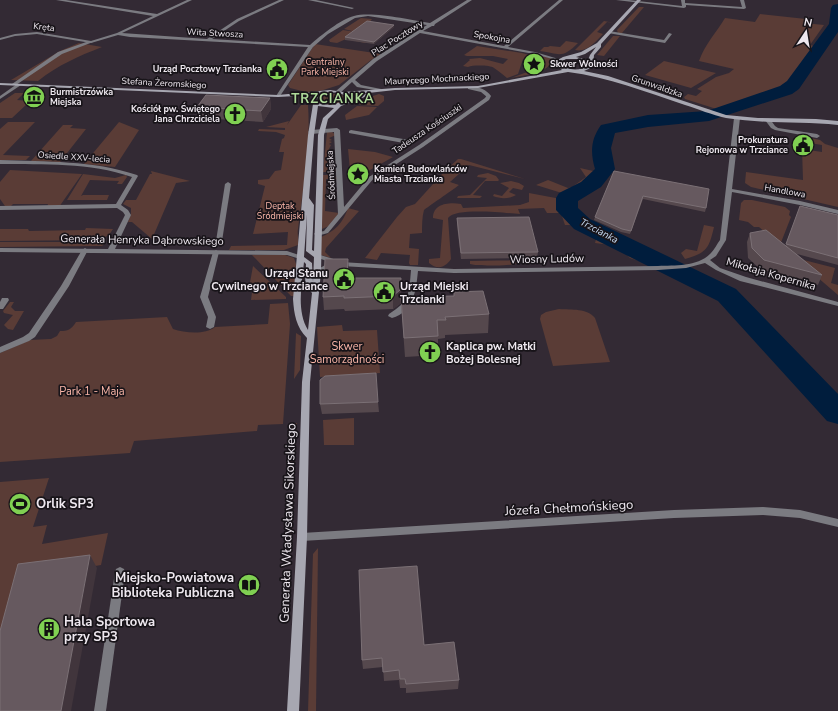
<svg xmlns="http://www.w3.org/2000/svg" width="838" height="711" font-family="'Nunito Sans',sans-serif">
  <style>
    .green { fill: #5a3c36 }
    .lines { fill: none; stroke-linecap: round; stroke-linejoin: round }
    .river { fill: #001d3d; fill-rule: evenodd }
    .pedestrian { fill: #7b7b81; fill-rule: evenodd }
    .minor { fill: #7b7b81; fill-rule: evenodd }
    .secondary { fill: #a7a7b1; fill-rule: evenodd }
    .wall { fill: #55484d }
    .shaded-wall { fill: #41353c }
    .building { fill: #66595f; stroke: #7b7075 }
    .labels { text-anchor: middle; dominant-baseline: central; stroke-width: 3.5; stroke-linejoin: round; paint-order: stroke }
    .far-street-label { font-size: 9px; fill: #eee8ef; stroke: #181419 }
    .far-park-label { font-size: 9px; fill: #fbb7a9; stroke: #181419 }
    .far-poi-label { font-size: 9px; font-weight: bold; fill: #eee8ef; stroke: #181419; text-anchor: start }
    .far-water-label { font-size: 10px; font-style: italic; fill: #c9def7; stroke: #181419 }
    .street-label { font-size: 11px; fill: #eee8ef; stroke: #181419 }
    .poi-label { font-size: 11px; font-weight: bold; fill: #eee8ef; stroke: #181419; text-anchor: start }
    .park-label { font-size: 11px; fill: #fbb7a9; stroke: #181419 }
    .far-district-label { font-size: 13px; font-weight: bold; letter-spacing: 1px; fill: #afdb9a; stroke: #181419 }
    .near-poi-label { font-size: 13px; font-weight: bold; fill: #eee8ef; stroke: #181419; text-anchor: start }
    .near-street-label { font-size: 13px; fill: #eee8ef; stroke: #181419 }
  </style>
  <rect width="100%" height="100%" fill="#332a34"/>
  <g class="green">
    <path d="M 639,7 L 644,7 L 622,33 L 618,33 L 617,30 Z"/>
    <path d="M 760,14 L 806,19 L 804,23 L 824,25 L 810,45 L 818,47 L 792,84 L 785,90 L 723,111 L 685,99 L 684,97 L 688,94 L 696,96 L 702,91 L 697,89 L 716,77 L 729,73 L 734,69 L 699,61 C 705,44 716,33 725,18 L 755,22 Z"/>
    <path d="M 361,18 L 372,19 L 362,32 L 359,32 L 361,33 L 359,35 L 350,37 L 347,39 L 362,41 L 371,38 L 365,43 L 346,39 L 337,43 L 330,42 L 329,40 L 343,30 L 356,32 L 344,29 Z"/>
    <path d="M 604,21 L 614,23 L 607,22 L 597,32 L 603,34 C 596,41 587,53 575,50 Z"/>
    <path d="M 613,36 L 620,36 L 604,56 L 597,55 Z"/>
    <path d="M 566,41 L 578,43 C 562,59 560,54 540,51 L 544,47 L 548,47 L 550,46 L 560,47 Z"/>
    <path d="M 79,43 L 102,47 C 79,56 58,65 38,81 L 11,80 L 60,51 Z"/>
    <path d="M 315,44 L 381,54 L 371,60 L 339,85 L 317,92 L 306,92 L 290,88 L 288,85 Z"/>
    <path d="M 477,46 L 522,53 L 532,56 L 523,59 L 518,74 L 507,78 C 503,75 499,71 494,68 C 490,65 473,65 468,67 L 463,66 L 470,60 L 469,59 L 480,58 L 503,64 L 508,59 L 493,56 L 467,56 L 464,55 Z"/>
    <path d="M 537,54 L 553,59 C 549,74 523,75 511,78 L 530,71 Z"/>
    <path d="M 664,61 L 716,73 L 691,88 L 645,75 Z"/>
    <path d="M 15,93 L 24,93 L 17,100 L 43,102 L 40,105 L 27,104 L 12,118 L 0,118 L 0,103 Z"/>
    <path d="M 329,94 L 341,94 L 346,99 C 340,106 328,106 321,102 L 320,98 Z"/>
    <path d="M 379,94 L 384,96 L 384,101 L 378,106 L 359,105 L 373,96 Z"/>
    <path d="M 301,105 L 308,105 C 311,146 303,188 298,229 C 297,234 299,239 298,245 L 284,250 L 229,250 L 231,246 L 287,245 L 288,232 L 253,234 L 265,186 L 258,184 L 258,180 L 269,179 L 275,171 L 281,170 L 284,152 L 279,152 L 282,139 L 284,138 L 285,135 L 276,132 L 258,131 L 259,129 L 285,130 L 285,128 L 266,127 L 289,121 L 287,125 Z"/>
    <path d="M 357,106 L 377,107 L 369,115 L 346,120 L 345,115 Z"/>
    <path d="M 8,122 L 35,122 L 3,155 L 30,156 L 26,160 L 0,160 L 0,129 Z"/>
    <path d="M 119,122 L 139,130 L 115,167 L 84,164 Z"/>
    <path d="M 63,125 L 73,125 L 70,128 L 86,129 L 60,162 L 31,161 Z"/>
    <path d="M 327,132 L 332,132 L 336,135 L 329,138 L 332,140 L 329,141 L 332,142 L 329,144 L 331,145 L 329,149 L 331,150 L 330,161 L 333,162 L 331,164 L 333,165 L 330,166 L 336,170 L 334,172 L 323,172 Z"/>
    <path d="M 805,137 L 820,140 L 825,144 L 838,148 L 838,207 L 751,187 L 745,183 L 746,172 L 803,180 L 802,149 L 822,152 L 822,145 L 803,142 Z"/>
    <path d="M 348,149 L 375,152 L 393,157 L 363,174 L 354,174 L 350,170 Z"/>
    <path d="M 458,159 L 461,159 L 525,179 L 469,165 L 450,182 L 459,185 C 453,190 426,208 424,210 C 422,217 422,226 422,233 L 410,234 L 409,248 L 419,249 L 418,265 L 410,265 L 409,263 L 410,255 L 381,253 L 377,260 L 365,258 L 397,217 L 406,207 L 415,204 L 444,172 Z"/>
    <path d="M 580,168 L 602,173 C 594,185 579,193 566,198 L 566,210 L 581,224 L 659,261 L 642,262 L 630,258 L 618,246 L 595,243 L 597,236 L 574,225 L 565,225 L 561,213 L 547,213 L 544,208 L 518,209 L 520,214 C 505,213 456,207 448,218 L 451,259 C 445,268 437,270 429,263 L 429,259 L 440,258 L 443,220 L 433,218 C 433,203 450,202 461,204 L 463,208 L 520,205 L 529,202 L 529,193 L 561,199 L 565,194 L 536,185 L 548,180 L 568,188 L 572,187 L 586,177 Z"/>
    <path d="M 10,170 L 82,174 L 59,207 L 47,207 L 48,204 L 13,204 L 11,206 L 5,206 L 0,199 L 0,182 Z"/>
    <path d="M 151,171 L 190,181 L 176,183 L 152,239 L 132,222 L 128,222 L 131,214 L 131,208 L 123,204 L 126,200 L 136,200 L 150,174 L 152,174 Z"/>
    <path d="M 488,173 L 496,176 L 499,180 L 498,181 L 485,181 L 473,195 L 482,196 L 480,198 L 457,198 L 458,196 L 470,195 L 487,178 L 477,177 L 478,175 Z"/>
    <path d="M 83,174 L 115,178 L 126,175 L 127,177 L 122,184 L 117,184 L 119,181 L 90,180 L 81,196 L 83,195 L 109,195 L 107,200 L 67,200 Z"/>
    <path d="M 323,175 L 334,175 L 338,179 L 326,179 L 325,211 L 339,213 L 329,226 L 322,229 L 321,228 Z"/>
    <path d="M 511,181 L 519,183 L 524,186 L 522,190 L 513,188 L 509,192 L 516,195 C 509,199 501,199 493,196 L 494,194 L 502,196 L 509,188 L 500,183 Z"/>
    <path d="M 744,200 L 752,200 L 785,207 L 790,211 L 789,215 L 791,217 L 780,245 L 796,258 L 835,268 L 831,283 L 838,285 L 838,295 L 759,227 L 754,227 L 748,222 L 739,220 L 741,203 Z"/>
    <path d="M 348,208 L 359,211 L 326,248 L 325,252 L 331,258 L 321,255 L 321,237 C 335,231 343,223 348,208 Z"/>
    <path d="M 704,225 L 714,227 C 709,248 707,253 685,259 L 681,253 L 686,249 L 697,251 Z"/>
    <path d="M 86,228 L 113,229 L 109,235 L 99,240 L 0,241 L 0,229 L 28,229 L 29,231 L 85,230 Z"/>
    <path d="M 0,242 L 106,242 L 102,246 L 0,247 Z"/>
    <path d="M 252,255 L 285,255 L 294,258 L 296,264 L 294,296 L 291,296 Z"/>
    <path d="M 523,260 C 516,268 486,265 475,265 L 470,264 L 470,261 Z"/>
    <path d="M 253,266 L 286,297 L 286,299 L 251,300 L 252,292 L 257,292 L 257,289 L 249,288 Z"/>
    <path d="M 10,302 L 14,302 L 11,307 L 15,311 L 24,311 L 13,330 L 8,329 L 4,325 L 13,315 L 4,313 L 3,311 Z"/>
    <path d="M 288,303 L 290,324 L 283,424 L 258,425 L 257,431 L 134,441 L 130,453 L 0,462 L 0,353 L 30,340 L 51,339 L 57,336 L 60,331 C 68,331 71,330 76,322 L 167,317 L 173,329 C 185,333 205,335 215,327 L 268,324 L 270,304 Z"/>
    <path d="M 559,309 C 572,310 587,308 595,318 L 610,362 L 553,366 L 540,319 L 541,315 L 546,312 Z"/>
    <path d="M 342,325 L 343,331 L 377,330 L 380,373 L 320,377 L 317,327 Z"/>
    <path d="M 296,333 L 301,336 L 300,370 L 294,379 Z"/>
    <path d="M 354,418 L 354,445 L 324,445 L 323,420 Z"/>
    <path d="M 291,423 L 297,423 L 293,489 L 290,488 L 288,485 Z"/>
    <path d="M 49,478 L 33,527 L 47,525 L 42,544 L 108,533 L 101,565 L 25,578 L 0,665 L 0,550 L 8,549 L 0,550 L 0,482 Z"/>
    <path d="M 287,512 L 293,514 L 292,537 L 285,538 Z"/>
    <path d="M 318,548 L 316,711 L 308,711 L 313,554 Z"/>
  </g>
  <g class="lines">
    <path class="river" d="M 838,4 L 838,32 L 799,89 L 792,94 L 709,121 L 648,127 L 615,133 L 611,148 L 615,169 L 601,187 L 578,201 L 578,208 L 590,219 L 736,289 L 838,394 L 838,424 L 827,421 L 718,301 L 574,229 L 556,210 L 556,198 L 559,193 L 581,182 L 595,169 C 590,152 591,139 601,125 L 648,115 L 707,111 L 780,86 L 787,81 L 829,24 L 831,8 L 833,5 Z"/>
    <g class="pedestrian">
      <path d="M 308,0 L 316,0 L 354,8 L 352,9 Z"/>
      <path d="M 89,41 L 93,42 L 62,54 L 16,85 L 12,84 L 58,52 Z"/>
      <path d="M 487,95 L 491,96 L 489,100 L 423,147 L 373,179 L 369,179 L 369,177 L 419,145 L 485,98 Z"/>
      <path d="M 351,130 L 409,140 L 412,142 L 409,144 L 349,133 L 349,131 Z"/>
      <path d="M 85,248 L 88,250 L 69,286 L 35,337 L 29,341 L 0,353 L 0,347 L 23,337 L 29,333 L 61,286 L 82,250 Z"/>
      <path d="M 216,250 L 219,252 L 208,297 L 216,317 L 214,327 L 210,329 L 206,327 L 208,317 L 200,297 L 213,252 Z"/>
    </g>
    <g class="minor">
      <path d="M 56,0 L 66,0 L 157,14 L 187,0 L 192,0 L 122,33 L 207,39 L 237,19 L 279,0 L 284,0 L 239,21 L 212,39 L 310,45 C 320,36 341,19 354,16 C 371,11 411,20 430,23 L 467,0 L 472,0 L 435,24 L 434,26 L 432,26 L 423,31 L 504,46 L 559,0 L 563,0 L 508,47 L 535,52 L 562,60 L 560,61 L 534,54 L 420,33 L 377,61 L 355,80 L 361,85 L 381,89 L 381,91 L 357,87 L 352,82 L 340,93 L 336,93 L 336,91 L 373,59 L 427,25 L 368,16 L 355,18 L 328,34 L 313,47 L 280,96 L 278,97 L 276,96 L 308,47 L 130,37 L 118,35 L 91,43 L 37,34 L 15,36 L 0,40 L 0,38 L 15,34 L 37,32 L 91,41 L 117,33 L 153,16 Z"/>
      <path d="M 616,0 L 629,0 L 682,6 L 681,0 L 685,0 L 685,3 L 742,7 L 740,0 L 744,0 L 746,8 L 744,9 L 686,5 L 686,7 L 684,8 Z"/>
      <path d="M 609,31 L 664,40 L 669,33 L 672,34 L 665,43 L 608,33 L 608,31 Z"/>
      <path d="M 17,84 L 21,85 L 0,99 L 0,96 Z"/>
      <path d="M 468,87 C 477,86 486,89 491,96 L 487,97 L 481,92 L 468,89 Z"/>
      <path d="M 737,116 L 740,118 L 732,189 L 800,201 L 838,210 L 838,214 L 800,205 L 732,192 L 726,240 L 716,256 L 710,260 L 720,268 L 746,277 L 838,302 L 838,306 L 740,281 L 716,270 L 705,263 L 686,268 L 658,270 L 454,273 L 418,271 C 416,290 414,312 392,318 L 388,316 L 389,314 C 410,301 409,293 411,270 L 341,266 L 331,267 L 317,274 L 313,272 L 327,264 L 333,263 L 315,257 L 314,256 L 317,254 L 340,261 L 341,262 L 454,269 L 658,266 C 675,265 698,267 711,253 C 714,250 717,244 720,240 L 734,118 Z"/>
      <path d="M 766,119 L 770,119 L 775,126 L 778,128 L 817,134 L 820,136 L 817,138 L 775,130 L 771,128 L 765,120 Z"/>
      <path d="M 337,128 L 340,130 L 344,207 L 369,177 L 371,176 L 374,178 L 328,233 L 317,236 L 314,234 L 315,233 L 324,231 L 338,214 L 334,132 L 311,134 L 308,132 L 311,130 Z"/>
      <path d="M 0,160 C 46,162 93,160 137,175 L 138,176 L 121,205 L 128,210 L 131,215 L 115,249 L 287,251 L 302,256 L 303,257 L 300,259 L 287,255 L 0,252 L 0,248 L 108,249 L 125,215 L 123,212 L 117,208 L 0,210 L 0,206 L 116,204 L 132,177 C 89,162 44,165 0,164 Z"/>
      <path d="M 228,182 L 231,184 L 222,241 L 219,243 L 216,241 L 225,184 Z"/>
      <path d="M 2,298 L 8,298 L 9,300 L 3,309 L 0,309 L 0,302 Z"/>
      <path d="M 763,507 L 800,510 L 838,519 L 838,527 L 800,518 L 763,515 L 674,518 L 302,541 L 298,540 L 297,537 L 298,534 L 302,533 L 674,510 Z"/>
      <path d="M 120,567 L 124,569 L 125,572 L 106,711 L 94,711 L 115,572 L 116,569 Z"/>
    </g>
    <path class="secondary" d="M 637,0 L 641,0 L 601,44 L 601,47 L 594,55 L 593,67 L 584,71 L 608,76 L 726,115 L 758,118 L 816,119 L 838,121 L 838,125 C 801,121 763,124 726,118 C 712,115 698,109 685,105 C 646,92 608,77 568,72 L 478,88 L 395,90 L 368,93 L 370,94 L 370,95 L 341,106 L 328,119 L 324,135 L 321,272 L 310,382 L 307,537 L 299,711 L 287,711 L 297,537 L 302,382 L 307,338 C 296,327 294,314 293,299 L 308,135 L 313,104 L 311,99 L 314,95 L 278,97 L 0,85 L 0,83 L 278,95 L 330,90 L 343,92 L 395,88 L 478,86 L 562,70 L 554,63 L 554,62 L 563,57 L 581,52 L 597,43 ZM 596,47 L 590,55 L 588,60 L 576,57 L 585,54 ZM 566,59 L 578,59 L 588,63 L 589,66 C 579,71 567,71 559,63 ZM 326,93 C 334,92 344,92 349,100 L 330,105 L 318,103 L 316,99 ZM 368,93 L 352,98 L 350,94 ZM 318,106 L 334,108 L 323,118 L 318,135 L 314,251 L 312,250 L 314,205 L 309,198 L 314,135 ZM 307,214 L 306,251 L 314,257 L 313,282 L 312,263 L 304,257 ZM 304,262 L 306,264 L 305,285 L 312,293 L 308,330 C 296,310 302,284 304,262 Z"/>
  </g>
  <g class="wall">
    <path d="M 394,27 L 374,44 L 345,40 L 345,37 Z"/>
    <path d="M 270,98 L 271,109 L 263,122 L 199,118 L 197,107 Z"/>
    <path d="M 614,171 L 706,208 L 705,212 L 643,199 L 630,234 L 621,232 L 594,220 L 595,217 Z"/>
    <path d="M 800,206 L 838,215 L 838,265 L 797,254 L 822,275 L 818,285 L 760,269 L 748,258 L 747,242 L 750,233 L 786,245 Z"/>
    <path d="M 457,218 L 538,252 L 537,258 L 461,259 L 457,225 Z"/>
    <path d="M 349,272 L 349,278 L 401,278 L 401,303 L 393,309 L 345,311 L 344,309 L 324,310 L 323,297 Z"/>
    <path d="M 401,297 L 489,314 L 488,333 L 445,335 L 445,338 L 438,339 L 438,355 L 405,357 L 402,316 Z"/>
    <path d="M 378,402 L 379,412 L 322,414 L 320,404 Z"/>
    <path d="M 424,645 L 459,680 L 458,689 L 406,693 L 406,688 L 400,688 L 399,680 L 384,681 L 383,667 L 363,669 L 362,660 Z"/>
  </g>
  <g class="shaded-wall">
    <path d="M 394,25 L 394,27 L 374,44 L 374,42 Z"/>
    <path d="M 270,98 L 271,109 L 263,122 L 261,111 Z"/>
    <path d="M 348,259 L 349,272 L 348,291 L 347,278 Z"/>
    <path d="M 401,278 L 401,303 L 393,309 L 393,296 Z"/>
    <path d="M 90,555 L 97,568 L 71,711 L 61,711 Z"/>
  </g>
  <g class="building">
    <path d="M 367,21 L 394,25 L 374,42 L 345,37 Z"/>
    <path d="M 206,95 L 270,98 L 261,111 L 197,107 Z"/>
    <path d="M 614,171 L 709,189 L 706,208 L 643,196 L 631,231 L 622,229 L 595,217 Z"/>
    <path d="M 800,206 L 838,215 L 838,258 L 786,244 Z"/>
    <path d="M 529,217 L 538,252 L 461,253 L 457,218 Z"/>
    <path d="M 766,230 L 822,275 L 764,260 L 752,248 L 750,233 Z"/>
    <path d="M 325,259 L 348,259 L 347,278 L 401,278 L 400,290 L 393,296 L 344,298 L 344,296 L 323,297 Z"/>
    <path d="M 483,291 L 489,314 L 445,317 L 446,320 L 437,320 L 438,336 L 404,338 L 401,297 L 454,296 L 454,292 Z"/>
    <path d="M 376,373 L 378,402 L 320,404 L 320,380 L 325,376 Z"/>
    <path d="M 90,555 L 61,711 L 0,711 L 0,631 L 18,564 Z"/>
    <path d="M 417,566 L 424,645 L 454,642 L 459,680 L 406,684 L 405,679 L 400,679 L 399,670 L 383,672 L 382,658 L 362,660 L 359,570 Z"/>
  </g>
  <defs>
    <g id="sight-disc" transform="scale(1.15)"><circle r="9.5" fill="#80d052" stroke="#181419"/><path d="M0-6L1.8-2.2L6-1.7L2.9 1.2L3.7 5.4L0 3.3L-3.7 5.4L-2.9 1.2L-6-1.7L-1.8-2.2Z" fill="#111"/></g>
    <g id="civic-disc" transform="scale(1.15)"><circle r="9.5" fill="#80d052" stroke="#181419"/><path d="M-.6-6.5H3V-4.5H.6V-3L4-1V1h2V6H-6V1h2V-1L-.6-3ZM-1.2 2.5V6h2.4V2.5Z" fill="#111"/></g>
    <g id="museum-disc" transform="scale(1.15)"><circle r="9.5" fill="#80d052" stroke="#181419"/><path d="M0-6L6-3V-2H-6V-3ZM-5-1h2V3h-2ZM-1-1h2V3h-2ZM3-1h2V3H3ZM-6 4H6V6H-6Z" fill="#111"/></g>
    <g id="church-disc" transform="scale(1.15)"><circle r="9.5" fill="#80d052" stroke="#181419"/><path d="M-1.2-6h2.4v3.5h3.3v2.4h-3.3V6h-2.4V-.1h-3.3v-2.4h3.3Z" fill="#111"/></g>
    <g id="stadium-disc" transform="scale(1.15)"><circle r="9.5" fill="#80d052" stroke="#181419"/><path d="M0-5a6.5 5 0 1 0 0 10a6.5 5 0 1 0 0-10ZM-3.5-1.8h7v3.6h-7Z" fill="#111"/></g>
    <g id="library-disc" transform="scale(1.15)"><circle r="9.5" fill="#80d052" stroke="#181419"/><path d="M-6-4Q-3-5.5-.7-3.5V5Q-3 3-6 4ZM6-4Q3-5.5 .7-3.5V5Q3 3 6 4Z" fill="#111"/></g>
    <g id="building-disc" transform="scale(1.15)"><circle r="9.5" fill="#80d052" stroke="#181419"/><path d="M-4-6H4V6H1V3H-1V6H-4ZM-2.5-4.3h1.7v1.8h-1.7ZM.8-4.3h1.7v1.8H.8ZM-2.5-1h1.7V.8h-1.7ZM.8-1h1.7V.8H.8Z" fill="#111"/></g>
  </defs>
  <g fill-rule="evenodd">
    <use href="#sight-disc" x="534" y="64"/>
    <use href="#civic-disc" x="277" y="69"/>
    <use href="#museum-disc" x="34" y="97"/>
    <use href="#church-disc" x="235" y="114"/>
    <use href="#civic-disc" x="803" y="145"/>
    <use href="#sight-disc" x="358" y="174"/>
    <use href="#civic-disc" x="344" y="279"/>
    <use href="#civic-disc" x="384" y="292"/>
    <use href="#church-disc" x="430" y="352"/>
    <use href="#stadium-disc" x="20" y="504"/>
    <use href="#library-disc" x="249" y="585"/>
    <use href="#building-disc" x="49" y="629"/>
  </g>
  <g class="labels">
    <g class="far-street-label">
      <text transform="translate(44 27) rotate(7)">Kręta</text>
      <text transform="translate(215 33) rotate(3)">Wita Stwosza</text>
      <text transform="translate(492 37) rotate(10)">Spokojna</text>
      <text transform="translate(397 38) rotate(-32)">Plac Pocztowy</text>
      <text transform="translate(437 79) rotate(-3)">Maurycego Mochnackiego</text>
      <text transform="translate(164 83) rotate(3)">Stefana Żeromskiego</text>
      <text transform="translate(657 86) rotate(19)">Grunwaldzka</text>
      <text transform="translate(427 129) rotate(-34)">Tadeusza Kościuszki</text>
      <text transform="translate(74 157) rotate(4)">Osiedle XXV-lecia</text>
      <text transform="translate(331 175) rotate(-93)">Śródmiejska</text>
      <text transform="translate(785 191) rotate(10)">Handlowa</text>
    </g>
    <g class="far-park-label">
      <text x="325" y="62">Centralny<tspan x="325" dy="10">Park Miejski</tspan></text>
      <text x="280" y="206">Deptak<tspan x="280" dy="10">Śródmiejski</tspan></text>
    </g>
    <g class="far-poi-label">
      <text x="550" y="64">Skwer Wolności</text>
      <text x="262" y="69" text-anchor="end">Urząd Pocztowy Trzcianka</text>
      <text x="50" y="92">Burmistrzówka<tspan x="50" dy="10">Miejska</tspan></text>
      <text x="220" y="109" text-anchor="end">Kościół pw. Świętego<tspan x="220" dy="10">Jana Chrzciciela</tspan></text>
      <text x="788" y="140" text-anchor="end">Prokuratura<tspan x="788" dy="10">Rejonowa w Trzciance</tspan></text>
      <text x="374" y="169">Kamień Budowlańców<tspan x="374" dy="10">Miasta Trzcianka</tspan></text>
    </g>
    <g class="far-water-label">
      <text transform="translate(599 231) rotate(28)">Trzcianka</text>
    </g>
    <g class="street-label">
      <text transform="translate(142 240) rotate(1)">Generała Henryka Dąbrowskiego</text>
      <text transform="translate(547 259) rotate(-1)">Wiosny Ludów</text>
      <text transform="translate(771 274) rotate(16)">Mikołaja Kopernika</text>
    </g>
    <g class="poi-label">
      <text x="328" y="273" text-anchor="end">Urząd Stanu<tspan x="328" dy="13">Cywilnego w Trzciance</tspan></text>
      <text x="400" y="286">Urząd Miejski<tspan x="400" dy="13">Trzcianki</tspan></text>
      <text x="446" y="346">Kaplica pw. Matki<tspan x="446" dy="13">Bożej Bolesnej</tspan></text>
    </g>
    <g class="park-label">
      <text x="347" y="346">Skwer<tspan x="347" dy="13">Samorządności</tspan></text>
      <text x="92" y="391">Park 1 - Maja</text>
    </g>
    <g class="far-district-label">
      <text x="333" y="99">TRZCIANKA</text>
    </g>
    <g class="near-poi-label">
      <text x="36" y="504">Orlik SP3</text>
      <text x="234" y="578" text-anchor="end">Miejsko-Powiatowa<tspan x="234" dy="15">Biblioteka Publiczna</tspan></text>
      <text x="64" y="622">Hala Sportowa<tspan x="64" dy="15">przy SP3</tspan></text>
    </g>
    <g class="near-street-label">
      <text transform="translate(569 508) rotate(-3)">Józefa Chełmońskiego</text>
      <text transform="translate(288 523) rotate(-88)">Generała Władysława Sikorskiego</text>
    </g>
  </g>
  <g transform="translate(806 32) rotate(12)" stroke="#181419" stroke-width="3" paint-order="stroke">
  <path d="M0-3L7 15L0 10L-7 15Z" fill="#eee8ef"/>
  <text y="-6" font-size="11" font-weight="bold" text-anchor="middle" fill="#eee8ef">N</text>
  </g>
</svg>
